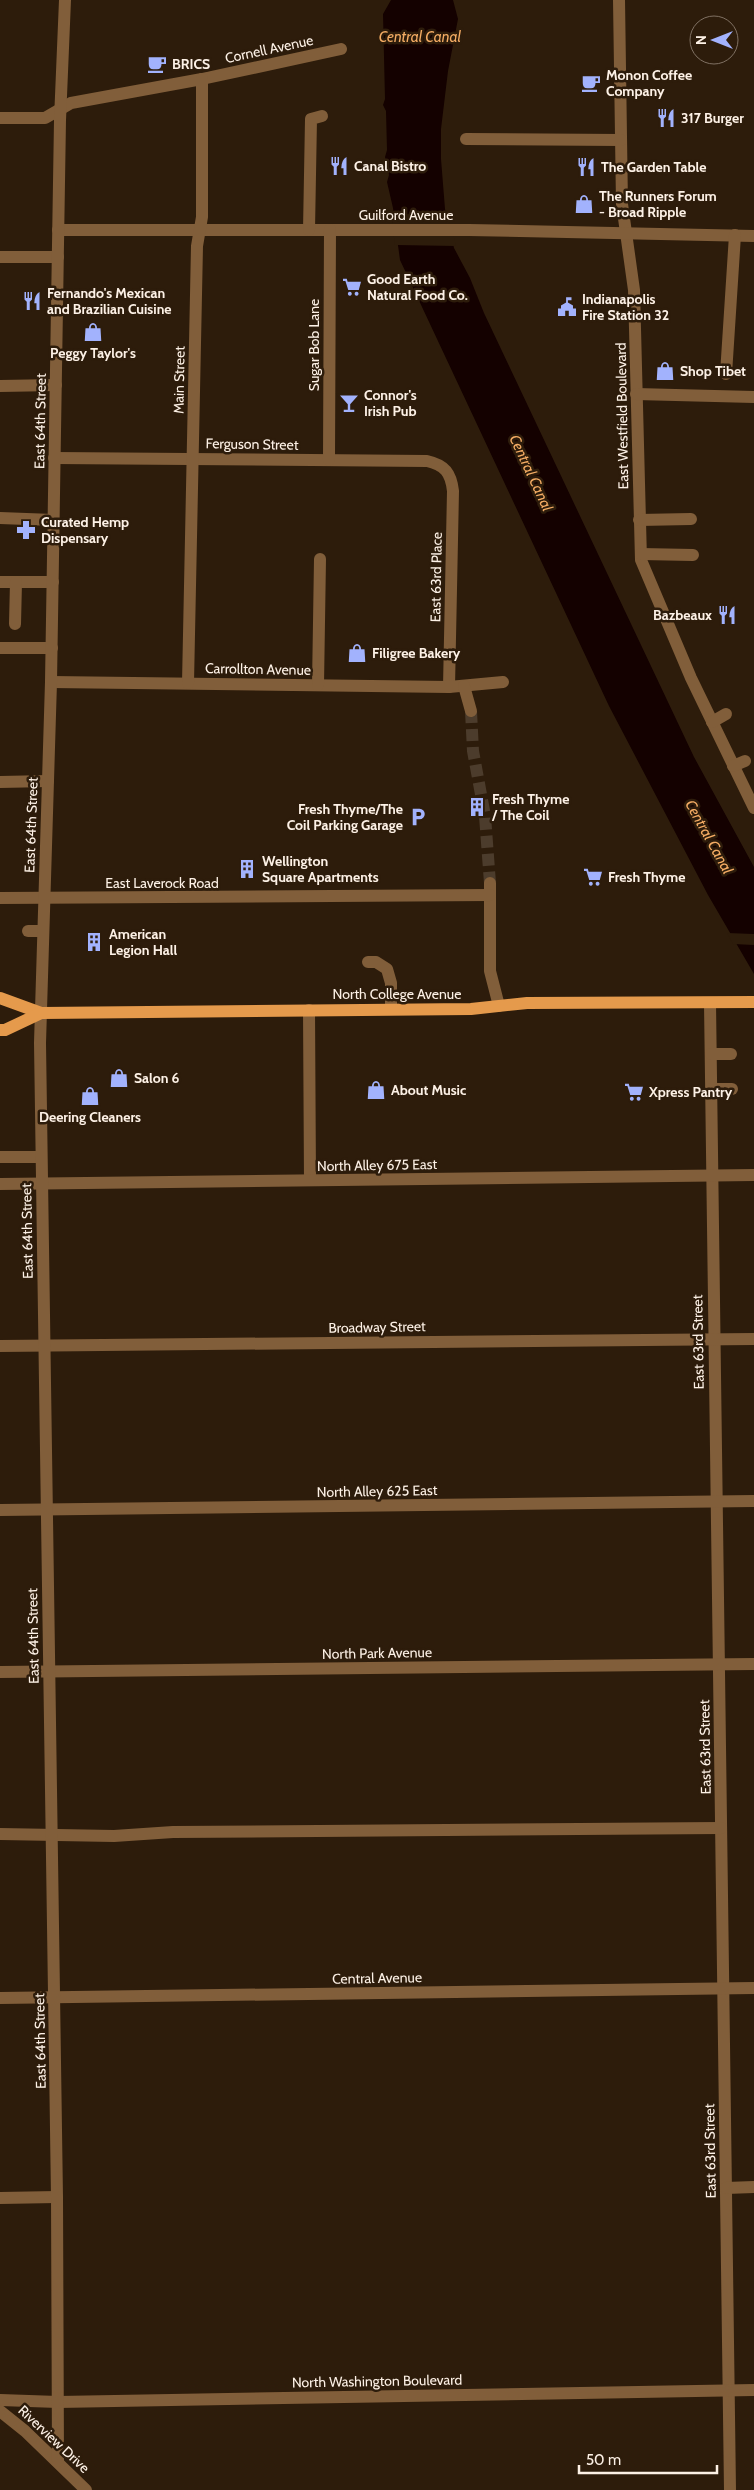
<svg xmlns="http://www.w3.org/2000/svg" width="754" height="2490" font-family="Cabin,sans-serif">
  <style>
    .water { fill: #140100 }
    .pier { fill: #2d1c0b }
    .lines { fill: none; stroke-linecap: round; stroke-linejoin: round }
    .minor-tunnel { stroke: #4c3c2c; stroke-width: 12; stroke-dasharray: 12 6; stroke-linecap: butt }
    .minor { stroke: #815e3a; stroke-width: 12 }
    .major { stroke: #e59a4c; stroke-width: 12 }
    .labels { text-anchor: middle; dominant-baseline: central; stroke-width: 5; stroke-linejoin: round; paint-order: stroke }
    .street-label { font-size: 14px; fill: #fdf1e6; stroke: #2d1c0b }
    .poi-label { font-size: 14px; font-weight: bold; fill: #fdf1e6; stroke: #2d1c0b; text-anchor: start }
    .water-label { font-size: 15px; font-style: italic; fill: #f4ac64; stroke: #2d1c0b }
  </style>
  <rect width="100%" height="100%" fill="#2d1c0b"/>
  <path class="water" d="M 391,0 L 453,0 L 458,19 L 448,71 L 441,129 L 441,159 L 445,209 L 454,248 L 470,278 L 484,313 L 694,757 L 754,867 L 754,974 L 708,895 L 609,706 L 400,260 L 393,208 L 387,182 L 389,175 L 385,157 L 387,150 L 386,111 L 383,105 L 385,99 L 383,14 Z"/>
  <g class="pier">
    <path d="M 391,214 L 449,215 L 456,246 L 395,245 Z"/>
    <path d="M 727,933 L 754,934 L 754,945 L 733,944 Z"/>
  </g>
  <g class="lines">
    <path class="minor-tunnel" d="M 471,711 L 473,751 L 485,816 L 490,883"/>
    <g class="minor">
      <path d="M 619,0 L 622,204 L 634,290 L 641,560 L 691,678 L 754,808"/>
      <path d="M 0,118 L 45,118 L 71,103 L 202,79 L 341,49"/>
      <path d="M 466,139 L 621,140"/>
      <path d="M 58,230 L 469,230 L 754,236"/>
      <path d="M 309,230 L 311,119 L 322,116"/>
      <path d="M 0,257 L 58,257"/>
      <path d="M 726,374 L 735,235"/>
      <path d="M 0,386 L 56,385"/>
      <path d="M 636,394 L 754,397"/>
      <path d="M 54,458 L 427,461 C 445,465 451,473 453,491 L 449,687"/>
      <path d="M 329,460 L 330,230"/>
      <path d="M 0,518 L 53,520"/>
      <path d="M 639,520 L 691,519"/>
      <path d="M 641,554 L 693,555"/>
      <path d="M 0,582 L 53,582"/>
      <path d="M 15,624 L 16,582"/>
      <path d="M 0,648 L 52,648"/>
      <path d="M 51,682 L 449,687 L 503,682"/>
      <path d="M 188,683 L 197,246 L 202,217 L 202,79"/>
      <path d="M 318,685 L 320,559"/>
      <path d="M 464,686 L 471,711"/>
      <path d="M 712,722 L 726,714"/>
      <path d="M 733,766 L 745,761"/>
      <path d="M 0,782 L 48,781"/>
      <path d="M 490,883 L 490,971 L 499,1006"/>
      <path d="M 0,898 L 490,895"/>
      <path d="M 28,931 L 43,931"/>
      <path d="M 368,962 L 376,962 L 387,969 L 391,983 L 391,1009"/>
      <path d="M 710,1003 L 730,2490"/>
      <path d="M 309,1010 L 310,1180"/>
      <path d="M 711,1054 L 731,1054"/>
      <path d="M 711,1089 L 732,1089"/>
      <path d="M 0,1157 L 41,1157"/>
      <path d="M 0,1184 L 754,1175"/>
      <path d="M 0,1346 L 754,1339"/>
      <path d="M 0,1510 L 754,1501"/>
      <path d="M 0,1672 L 754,1664"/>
      <path d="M 0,1834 L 114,1836 L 173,1832 L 721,1828"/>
      <path d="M 0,1998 L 754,1988"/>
      <path d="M 726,2188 L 754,2187"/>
      <path d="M 0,2198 L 57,2197"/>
      <path d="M 0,2400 L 58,2402 L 754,2390"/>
      <path d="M 0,2411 L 25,2431 L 86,2490"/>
      <path d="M 58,2461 L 57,2197 L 40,1043 L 51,682 L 60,120 L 65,0"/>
    </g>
    <g class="major">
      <path d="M 0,998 L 41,1013"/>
      <path d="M 0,1030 L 5,1030 L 41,1013 L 471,1009 L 527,1003 L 754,1002"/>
    </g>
  </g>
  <defs>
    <g id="cafe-bare" transform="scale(1.5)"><path d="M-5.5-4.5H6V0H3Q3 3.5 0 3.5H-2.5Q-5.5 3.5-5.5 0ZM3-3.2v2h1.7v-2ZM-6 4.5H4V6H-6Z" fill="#a2b2fd" stroke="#2d1c0b" stroke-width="2.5" paint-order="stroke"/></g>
    <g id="restaurant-bare" transform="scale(1.5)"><path d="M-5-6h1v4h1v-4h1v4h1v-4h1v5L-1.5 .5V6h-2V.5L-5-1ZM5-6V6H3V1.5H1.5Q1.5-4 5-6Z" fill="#a2b2fd" stroke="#2d1c0b" stroke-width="2.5" paint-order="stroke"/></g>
    <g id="shop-bare" transform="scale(1.5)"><path d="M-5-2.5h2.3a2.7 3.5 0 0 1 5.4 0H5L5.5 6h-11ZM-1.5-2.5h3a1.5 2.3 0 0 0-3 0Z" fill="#a2b2fd" stroke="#2d1c0b" stroke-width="2.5" paint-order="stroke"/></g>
    <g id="supermarket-bare" transform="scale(1.5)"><path d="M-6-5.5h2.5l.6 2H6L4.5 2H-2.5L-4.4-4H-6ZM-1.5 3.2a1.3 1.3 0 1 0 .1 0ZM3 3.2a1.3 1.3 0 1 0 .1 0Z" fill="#a2b2fd" stroke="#2d1c0b" stroke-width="2.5" paint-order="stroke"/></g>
    <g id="civic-bare" transform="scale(1.5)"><path d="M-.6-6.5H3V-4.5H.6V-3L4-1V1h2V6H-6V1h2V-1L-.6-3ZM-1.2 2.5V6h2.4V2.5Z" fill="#a2b2fd" stroke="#2d1c0b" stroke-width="2.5" paint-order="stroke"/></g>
    <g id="bar-bare" transform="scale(1.5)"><path d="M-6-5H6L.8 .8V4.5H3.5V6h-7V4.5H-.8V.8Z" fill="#a2b2fd" stroke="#2d1c0b" stroke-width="2.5" paint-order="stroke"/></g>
    <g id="pharmacy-bare" transform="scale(1.5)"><path d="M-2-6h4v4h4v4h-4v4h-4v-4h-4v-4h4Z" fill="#a2b2fd" stroke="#2d1c0b" stroke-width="2.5" paint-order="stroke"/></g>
    <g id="building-bare" transform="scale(1.5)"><path d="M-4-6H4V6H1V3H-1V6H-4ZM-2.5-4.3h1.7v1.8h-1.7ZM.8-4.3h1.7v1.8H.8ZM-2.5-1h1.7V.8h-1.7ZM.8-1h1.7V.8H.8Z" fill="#a2b2fd" stroke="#2d1c0b" stroke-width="2.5" paint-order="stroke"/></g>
    <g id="parking-bare" transform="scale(1.5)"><path d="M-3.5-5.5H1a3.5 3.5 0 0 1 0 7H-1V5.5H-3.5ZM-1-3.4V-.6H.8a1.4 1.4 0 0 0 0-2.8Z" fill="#a2b2fd" stroke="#2d1c0b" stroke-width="2.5" paint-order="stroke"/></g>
  </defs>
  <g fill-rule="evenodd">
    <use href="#cafe-bare" x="157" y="64"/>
    <use href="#cafe-bare" x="591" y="83"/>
    <use href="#restaurant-bare" x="666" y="118"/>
    <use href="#restaurant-bare" x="339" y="166"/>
    <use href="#restaurant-bare" x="586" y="167"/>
    <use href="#shop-bare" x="584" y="204"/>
    <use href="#supermarket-bare" x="352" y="287"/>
    <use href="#restaurant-bare" x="32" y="301"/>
    <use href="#civic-bare" x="567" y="307"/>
    <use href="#shop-bare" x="93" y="332"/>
    <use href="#shop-bare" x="665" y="371"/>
    <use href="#bar-bare" x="349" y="403"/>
    <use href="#pharmacy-bare" x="26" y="530"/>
    <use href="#restaurant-bare" x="727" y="615"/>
    <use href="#shop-bare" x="357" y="653"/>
    <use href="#building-bare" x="477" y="807"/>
    <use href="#parking-bare" x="418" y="817"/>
    <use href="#building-bare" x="247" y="869"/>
    <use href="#supermarket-bare" x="593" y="877"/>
    <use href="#building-bare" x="94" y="942"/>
    <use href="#shop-bare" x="119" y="1078"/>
    <use href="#shop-bare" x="376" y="1090"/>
    <use href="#supermarket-bare" x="634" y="1092"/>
    <use href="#shop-bare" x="90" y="1096"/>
  </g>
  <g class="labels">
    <g class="street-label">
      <text transform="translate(269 49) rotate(-12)">Cornell Avenue</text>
      <text x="406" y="215">Guilford Avenue</text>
      <text transform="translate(314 345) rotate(-90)">Sugar Bob Lane</text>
      <text transform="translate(179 380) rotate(-89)">Main Street</text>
      <text transform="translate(622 416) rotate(-91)">East Westfield Boulevard</text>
      <text transform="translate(40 421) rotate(-89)">East 64th Street</text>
      <text transform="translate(252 444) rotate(1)">Ferguson Street</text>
      <text transform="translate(436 577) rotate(-89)">East 63rd Place</text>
      <text transform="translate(258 669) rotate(1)">Carrollton Avenue</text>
      <text transform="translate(31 825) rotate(-88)">East 64th Street</text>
      <text x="162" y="883">East Laverock Road</text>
      <text x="397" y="994">North College Avenue</text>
      <text transform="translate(377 1165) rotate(-1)">North Alley 675 East</text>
      <text transform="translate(27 1231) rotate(-91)">East 64th Street</text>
      <text transform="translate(377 1327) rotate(-1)">Broadway Street</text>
      <text transform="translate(698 1342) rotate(-91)">East 63rd Street</text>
      <text transform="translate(377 1491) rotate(-1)">North Alley 625 East</text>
      <text transform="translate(33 1636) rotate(-91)">East 64th Street</text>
      <text transform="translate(377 1653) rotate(-1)">North Park Avenue</text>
      <text transform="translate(705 1747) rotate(-91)">East 63rd Street</text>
      <text transform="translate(377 1978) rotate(-1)">Central Avenue</text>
      <text transform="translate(40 2041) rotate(-91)">East 64th Street</text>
      <text transform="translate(710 2151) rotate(-91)">East 63rd Street</text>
      <text transform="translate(377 2381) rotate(-1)">North Washington Boulevard</text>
      <text transform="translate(54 2439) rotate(43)">Riverview Drive</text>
    </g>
    <g class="poi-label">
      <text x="172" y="64">BRICS</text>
      <text x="606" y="75">Monon Coffee<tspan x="606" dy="16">Company</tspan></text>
      <text x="681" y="118">317 Burger</text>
      <text x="354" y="166">Canal Bistro</text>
      <text x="601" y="167">The Garden Table</text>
      <text x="599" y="196">The Runners Forum<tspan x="599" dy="16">- Broad Ripple</tspan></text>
      <text x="367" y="279">Good Earth<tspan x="367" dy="16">Natural Food Co.</tspan></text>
      <text x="47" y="293">Fernando's Mexican<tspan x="47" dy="16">and Brazilian Cuisine</tspan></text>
      <text x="582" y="299">Indianapolis<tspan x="582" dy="16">Fire Station 32</tspan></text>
      <text x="93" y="353" text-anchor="middle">Peggy Taylor's</text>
      <text x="680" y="371">Shop Tibet</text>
      <text x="364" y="395">Connor's<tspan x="364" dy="16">Irish Pub</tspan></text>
      <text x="41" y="522">Curated Hemp<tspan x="41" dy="16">Dispensary</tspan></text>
      <text x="712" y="615" text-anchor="end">Bazbeaux</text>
      <text x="372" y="653">Filigree Bakery</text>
      <text x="492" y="799">Fresh Thyme<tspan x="492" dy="16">/ The Coil</tspan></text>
      <text x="403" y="809" text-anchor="end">Fresh Thyme/The<tspan x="403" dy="16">Coil Parking Garage</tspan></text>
      <text x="262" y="861">Wellington<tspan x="262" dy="16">Square Apartments</tspan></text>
      <text x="608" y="877">Fresh Thyme</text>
      <text x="109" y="934">American<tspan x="109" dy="16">Legion Hall</tspan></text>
      <text x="134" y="1078">Salon 6</text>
      <text x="391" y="1090">About Music</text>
      <text x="649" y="1092">Xpress Pantry</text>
      <text x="90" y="1117" text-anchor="middle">Deering Cleaners</text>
    </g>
    <g class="water-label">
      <text x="420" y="37">Central Canal</text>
      <text transform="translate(531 473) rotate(65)">Central Canal</text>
      <text transform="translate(709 837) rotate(61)">Central Canal</text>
    </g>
  </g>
  <g transform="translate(714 40) rotate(270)"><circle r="24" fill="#2d1c0b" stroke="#807163"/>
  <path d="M0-4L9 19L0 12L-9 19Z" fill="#a2b2fd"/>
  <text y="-8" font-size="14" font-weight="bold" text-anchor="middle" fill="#fdf1e6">N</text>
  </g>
  <path d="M579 2465v8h138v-8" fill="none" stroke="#fdf1e6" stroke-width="2.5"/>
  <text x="586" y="2465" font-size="15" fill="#fdf1e6" stroke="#2d1c0b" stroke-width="4" paint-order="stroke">50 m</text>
</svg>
